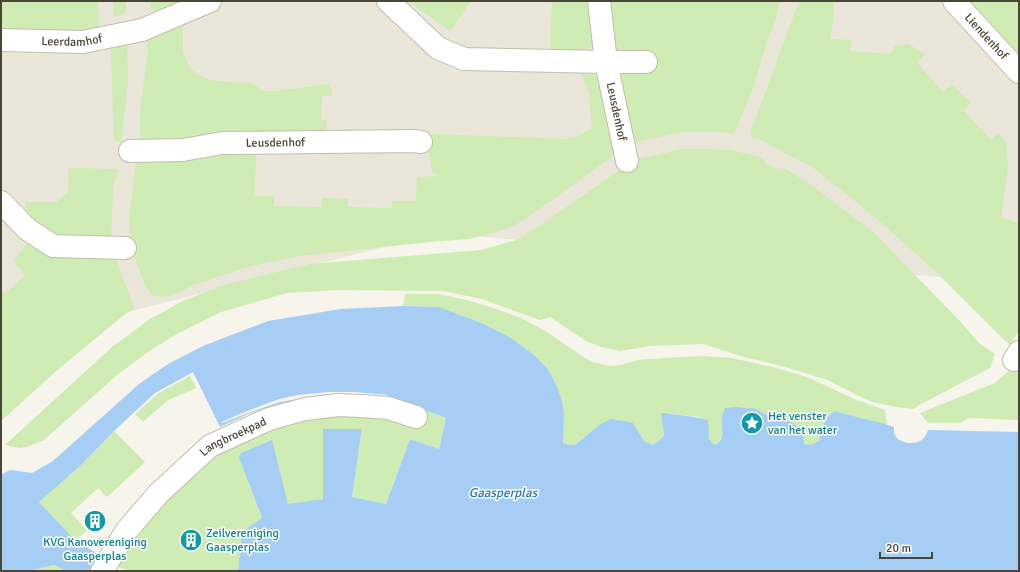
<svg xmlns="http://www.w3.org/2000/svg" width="1020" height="572" font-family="Signika,sans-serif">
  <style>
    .residential { fill: #eae6d9 }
    .green { fill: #ceecb3 }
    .water { fill: #a6cef4 }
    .pier { fill: #f6f4eb }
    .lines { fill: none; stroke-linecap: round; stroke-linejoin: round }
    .minor-casing { stroke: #c2bdad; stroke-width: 24 }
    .minor { stroke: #fff; stroke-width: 22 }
    .labels { text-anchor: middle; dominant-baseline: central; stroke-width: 3; stroke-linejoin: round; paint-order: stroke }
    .street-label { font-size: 12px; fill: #4b4538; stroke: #fff }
    .culture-label { font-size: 12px; fill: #0d838f; stroke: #fff; text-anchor: start }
    .water-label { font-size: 13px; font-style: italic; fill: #2a75be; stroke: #fff }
  </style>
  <rect width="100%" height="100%" fill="#f6f4eb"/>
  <path class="residential" d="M 1,1 L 1019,1 L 1019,284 L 440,233 L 1,344 Z"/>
  <g class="green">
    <path d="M 1,1 L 98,1 L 99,32 L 1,34 Z"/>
    <path d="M 113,1 L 126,1 L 126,11 L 119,16 L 114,16 Z"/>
    <path d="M 150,1 L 187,1 L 161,12 L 150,8 Z"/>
    <path d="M 408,1 L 471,1 L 450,31 Z"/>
    <path d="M 552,1 L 590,1 L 597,45 L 576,52 L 550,53 Z"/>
    <path d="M 605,1 L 780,1 L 776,19 L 766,44 L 754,86 L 734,134 L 722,132 L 685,132 L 642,140 L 633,145 L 616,78 Z"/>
    <path d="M 799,1 L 834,1 L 834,16 L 830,39 L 851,40 L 850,51 L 891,54 L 895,46 L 908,44 L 925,54 L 917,63 L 943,92 L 952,84 L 971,103 L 963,110 L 991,140 L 999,133 L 1006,143 L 1008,167 L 1001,218 L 1019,223 L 1019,330 L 1010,345 L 1002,338 L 932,268 L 876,218 L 815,169 L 759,139 L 751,138 L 751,131 Z"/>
    <path d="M 969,1 L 1017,1 L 1019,2 L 1019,56 Z"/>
    <path d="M 189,15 L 183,26 L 183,52 L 190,68 L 198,75 L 211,80 L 226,82 L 251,83 L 264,91 L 276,91 L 330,84 L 332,95 L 322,96 L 321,120 L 327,121 L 326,137 L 142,144 C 136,118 144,86 147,60 C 148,51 147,41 147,32 Z"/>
    <path d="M 127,34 L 128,81 L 121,143 L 114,140 L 113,118 L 111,46 Z"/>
    <path d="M 578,66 L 602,68 L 619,152 L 610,158 L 555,198 L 517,224 L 494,233 L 469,239 L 430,242 L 299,256 L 247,267 L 196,284 L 168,297 L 153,296 L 145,286 L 129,241 L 130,211 L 137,154 L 257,145 L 254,196 L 274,196 L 274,206 L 322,207 L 322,198 L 348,199 L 348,207 L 392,208 L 392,201 L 416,201 L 417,177 L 438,176 L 432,172 L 430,161 L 429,148 L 433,134 L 564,139 L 576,137 L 592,128 L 589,92 Z"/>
    <path d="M 683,149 L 705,149 L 728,150 L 753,155 L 762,158 L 766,164 L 779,169 L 784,168 L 814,187 L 873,232 L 957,318 L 979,343 L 995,354 L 990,368 L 919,405 L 914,409 L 896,407 L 873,402 L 863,398 L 825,379 L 778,365 L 744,357 L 703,344 L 650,346 L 620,351 L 601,347 L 586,341 L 550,317 L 540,320 L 482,299 L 443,291 L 337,290 L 287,293 L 221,312 L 177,334 L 152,349 L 117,375 L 44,440 L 27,447 L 19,448 L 5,445 L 112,347 L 150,319 L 185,300 L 224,285 L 310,264 L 481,250 L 520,239 L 623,168 L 639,159 Z"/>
    <path d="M 69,168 L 118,169 L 113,187 L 111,241 L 50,239 L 25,214 L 26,202 L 57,202 L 68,192 Z"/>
    <path d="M 32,237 L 115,257 L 134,308 L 124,315 L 55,372 L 1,421 L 1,289 L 5,294 L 25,275 L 14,261 Z"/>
    <path d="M 405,294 L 438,294 L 467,300 L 493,308 L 521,318 L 547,332 L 585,358 L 596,363 L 609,366 L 621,365 L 637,360 L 665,358 L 702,356 L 732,358 L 772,367 L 807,377 L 854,399 L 885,410 L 887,425 C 870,419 852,417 835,411 C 823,419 823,427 819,441 L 810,446 L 804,444 L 791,422 L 771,417 L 756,409 L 722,417 C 723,427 726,441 714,445 L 709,439 L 700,417 C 687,416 674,413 661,413 L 664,435 L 659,441 L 653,445 L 644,441 L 632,423 L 599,425 L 575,445 L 569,445 L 563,443 L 562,401 L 557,386 L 547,368 L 511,338 L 484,324 L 439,307 L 403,306 Z"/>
    <path d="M 1014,366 L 1019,369 L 1019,420 L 969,418 L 960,423 L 928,423 L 920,413 L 995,383 Z"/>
    <path d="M 190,376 L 196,388 L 168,400 L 143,422 L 135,414 L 159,393 Z"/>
    <path d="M 421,409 L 446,418 L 439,449 L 410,439 L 386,504 L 352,497 L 362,430 L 323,430 L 323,499 L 288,505 L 239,458 L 262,519 L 242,532 L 238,571 L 130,571 L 116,566 L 124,558 L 125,555 L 147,516 L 207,452 L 310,412 Z"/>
    <path d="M 114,431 L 145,462 L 107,497 L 98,488 L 71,513 L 87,531 L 75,540 L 39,502 L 80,466 Z"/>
    <path d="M 54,565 L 67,571 L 31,571 L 33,570 Z"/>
  </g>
  <path class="water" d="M 403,306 L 439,307 L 484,324 L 511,338 L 534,355 L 547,368 L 557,386 L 562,401 L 564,414 L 563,443 L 569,445 L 575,445 L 599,425 L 611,419 L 633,423 L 644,441 L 653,445 L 659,441 L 664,435 L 661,413 C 670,413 677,415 686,416 C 694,417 700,418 708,420 L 709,439 L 714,445 C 727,441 721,428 722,418 C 722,415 724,411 725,408 L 736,407 L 756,409 L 771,417 L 791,422 L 803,430 L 804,444 L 810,445 L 819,441 C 823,427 823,419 835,411 L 845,414 L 878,422 L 894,427 C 894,428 894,432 894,433 C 898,444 915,446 923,439 C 925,437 927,433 928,430 L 1019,432 L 1019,571 L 238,571 L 242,532 L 262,518 L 239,458 L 241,453 L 272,440 L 288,504 L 323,499 L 323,429 L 362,429 L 352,497 L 386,504 L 410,439 L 439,449 L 446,418 L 421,409 L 300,399 L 275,405 L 248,414 L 220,427 L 193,372 L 155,393 L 114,431 L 80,466 L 39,502 L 75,540 L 98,554 L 98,558 L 91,571 L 67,571 L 54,565 L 33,570 L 31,571 L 1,571 L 1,475 L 10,470 L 32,473 L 53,461 L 139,384 L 168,364 L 203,346 L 268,321 L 341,309 Z"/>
  <path class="pier" d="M 328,392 L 354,392 L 388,395 L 387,398 L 329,395 L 299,399 L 280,402 L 248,413 L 222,423 L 221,422 L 247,411 L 279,399 L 298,395 Z"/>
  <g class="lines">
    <g class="minor-casing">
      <g id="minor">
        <path d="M 388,1 L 438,48 L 464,59 L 606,62 L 646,62"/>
        <path id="s1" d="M 599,1 L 606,62 L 627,161"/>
        <path id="s2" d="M 954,1 L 1019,72"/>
        <path id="s3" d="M 1,40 L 83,42 L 142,30 L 210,1"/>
        <path id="s4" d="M 130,151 L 183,150 L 222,143 L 414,141 L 421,142"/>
        <path d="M 1,202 L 27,229 L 53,246 L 125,248"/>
        <path d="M 1014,360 L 1019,352"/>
        <path id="s5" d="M 102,571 L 127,530 L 159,493 L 210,446 L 269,419 L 305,409 L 338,405 L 361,406 L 388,408 L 416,417"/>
      </g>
    </g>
    <use href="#minor" class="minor"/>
  </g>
  <defs>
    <g id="sight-disc" transform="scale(1.15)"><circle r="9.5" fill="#0f9aa8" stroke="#fff"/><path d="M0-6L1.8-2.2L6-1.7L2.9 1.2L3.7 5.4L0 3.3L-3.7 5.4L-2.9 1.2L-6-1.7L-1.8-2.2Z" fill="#fff"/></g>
    <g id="building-disc" transform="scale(1.15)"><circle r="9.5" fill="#0f9aa8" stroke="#fff"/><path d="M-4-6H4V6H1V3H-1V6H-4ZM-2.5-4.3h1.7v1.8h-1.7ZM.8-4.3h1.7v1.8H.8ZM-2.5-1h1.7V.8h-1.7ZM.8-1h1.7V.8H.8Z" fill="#fff"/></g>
  </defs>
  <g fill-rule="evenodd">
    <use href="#sight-disc" x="752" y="423"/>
    <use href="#building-disc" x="95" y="521"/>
    <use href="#building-disc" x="191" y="540"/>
  </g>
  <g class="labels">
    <g class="street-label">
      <text stroke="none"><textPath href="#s2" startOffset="48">Liendenhof</textPath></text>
      <text stroke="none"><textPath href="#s3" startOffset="71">Leerdamhof</textPath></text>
      <text stroke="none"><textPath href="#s1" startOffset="112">Leusdenhof</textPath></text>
      <text stroke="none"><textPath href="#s4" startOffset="146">Leusdenhof</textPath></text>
      <text stroke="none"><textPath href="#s5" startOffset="191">Langbroekpad</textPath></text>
    </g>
    <g class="culture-label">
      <text x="768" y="416">Het venster<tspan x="768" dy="14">van het water</tspan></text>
      <text x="206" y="533">Zeilvereniging<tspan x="206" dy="14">Gaasperplas</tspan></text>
      <text x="95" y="542" text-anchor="middle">KVG Kanovereniging<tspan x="95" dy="14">Gaasperplas</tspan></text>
    </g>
    <g class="water-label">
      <text x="503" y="493">Gaasperplas</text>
    </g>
  </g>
  <rect width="1020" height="572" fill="none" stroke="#4b4538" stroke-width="4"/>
  <path d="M880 552v6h52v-6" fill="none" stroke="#4b4538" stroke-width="2"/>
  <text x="886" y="552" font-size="12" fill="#4b4538" stroke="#ffffff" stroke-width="3" paint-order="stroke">20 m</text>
</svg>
